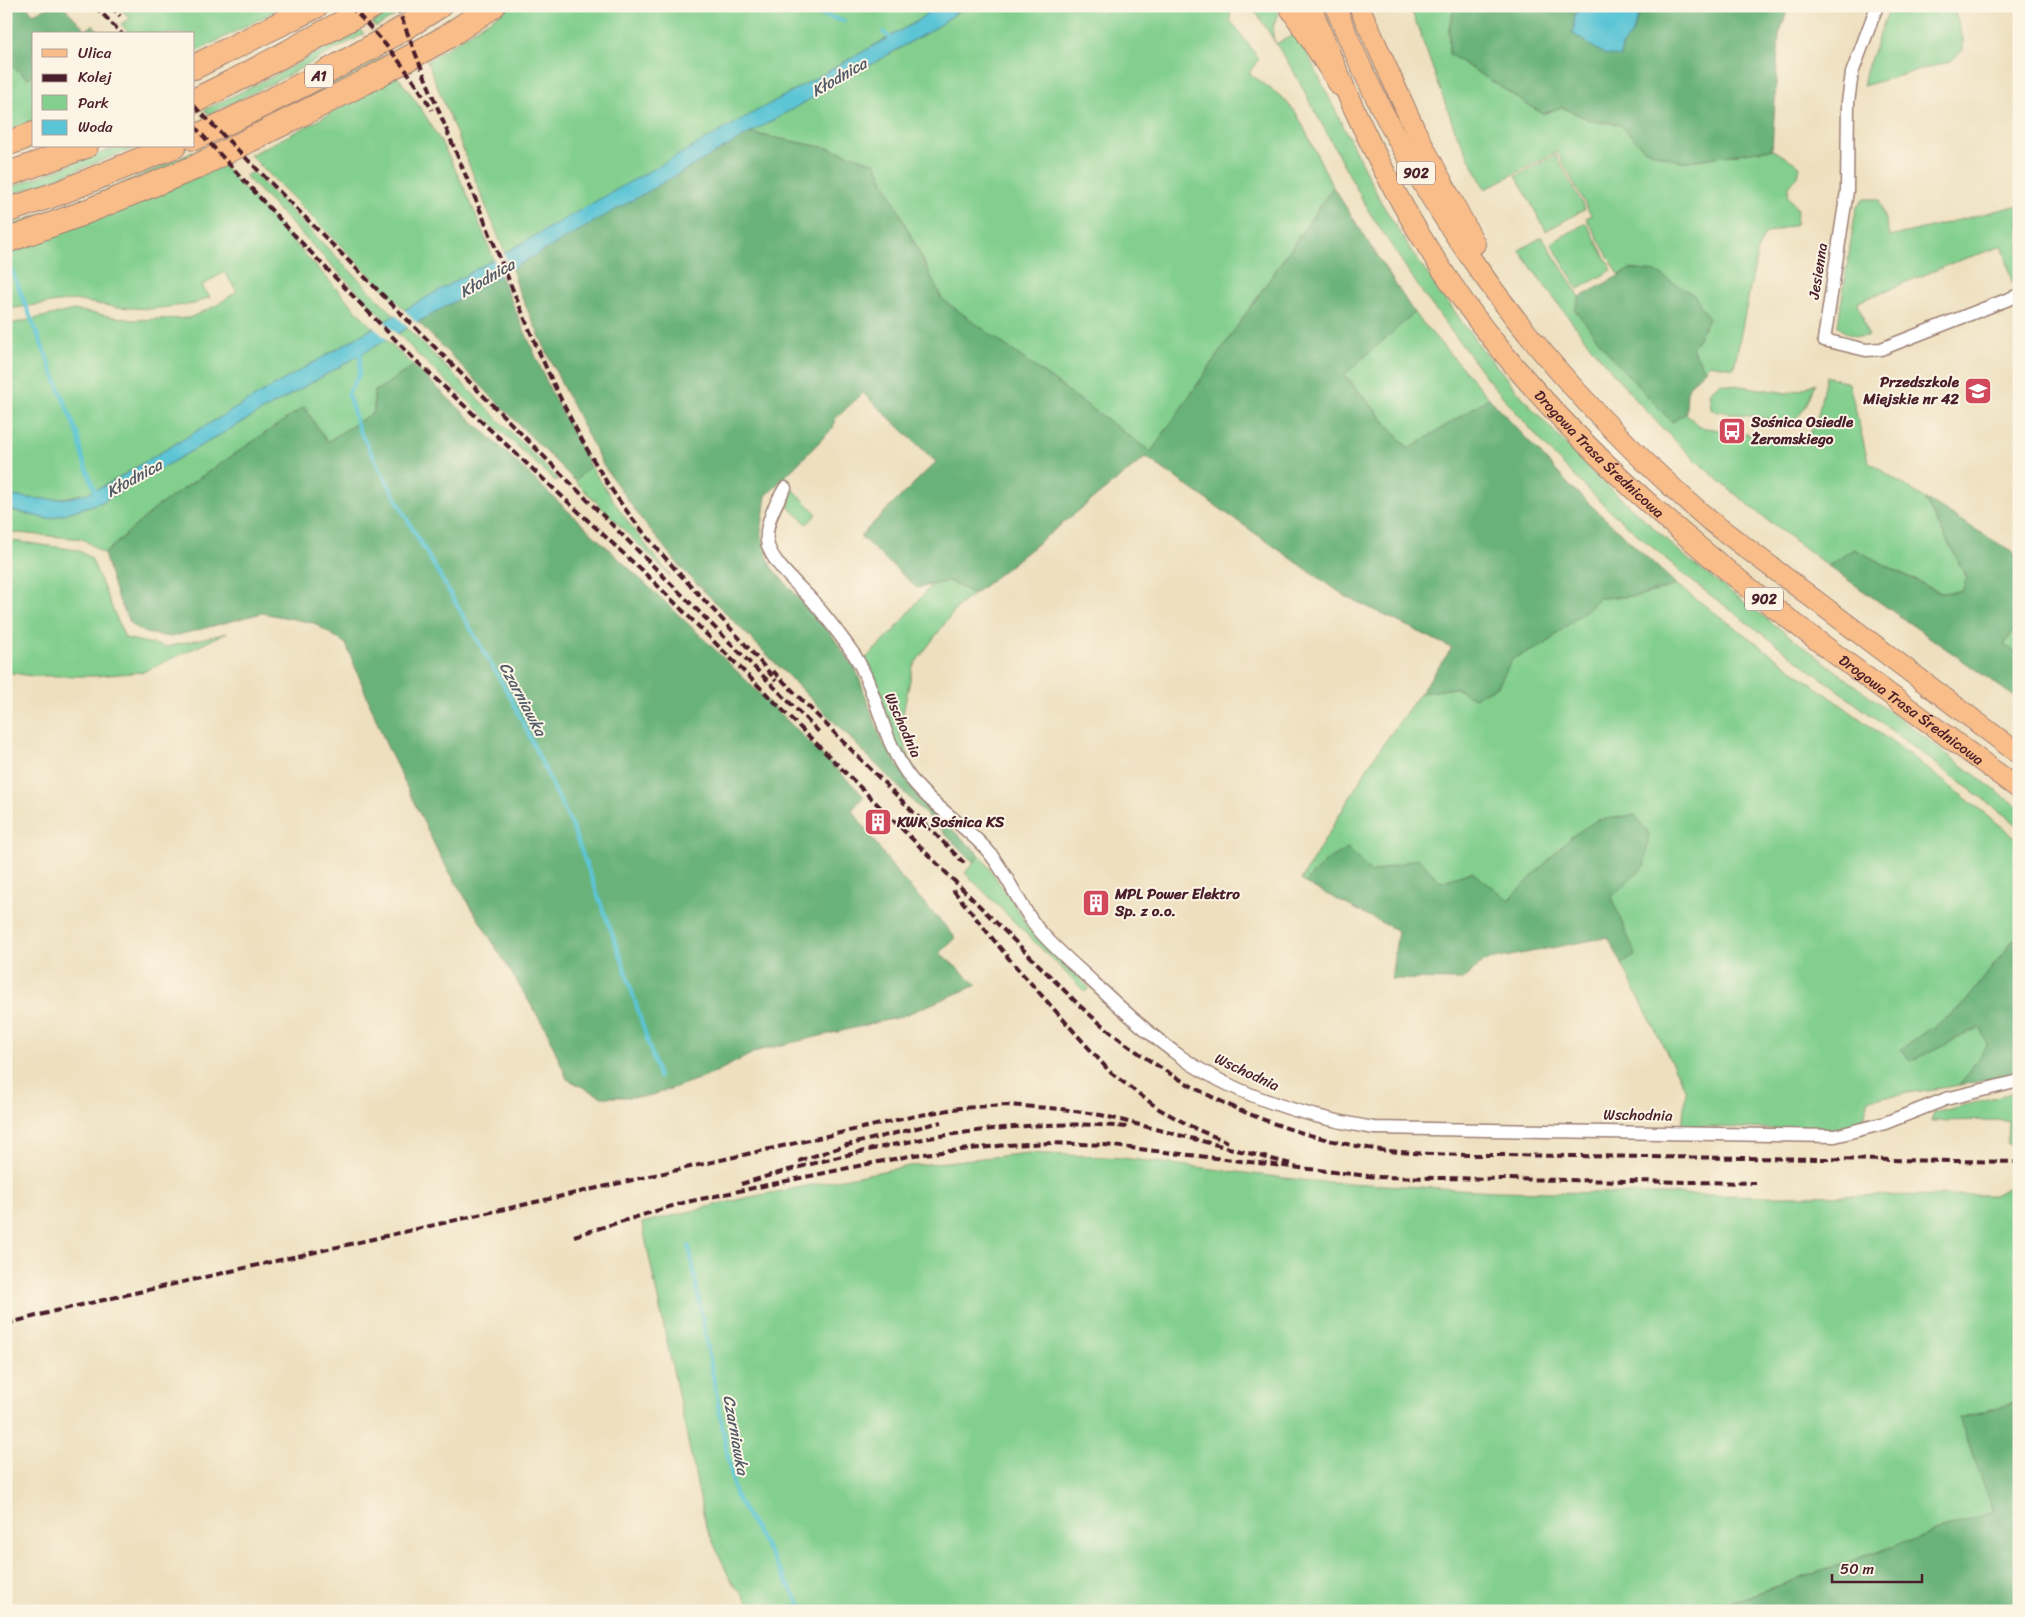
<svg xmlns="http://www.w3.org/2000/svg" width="2025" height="1617" font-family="Sriracha,sans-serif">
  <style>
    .green { fill: #82cf8e; stroke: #66775c }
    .forest { fill: #69b279; stroke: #5a6852 }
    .water { fill: #5bc5d5; stroke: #527280 }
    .pier { fill: #eee0bf }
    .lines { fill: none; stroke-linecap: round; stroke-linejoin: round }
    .stream { stroke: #5bc5d5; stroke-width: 4 }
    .minor-casing { stroke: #9c8075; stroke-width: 15 }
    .primary-casing { stroke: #9c8075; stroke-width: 22 }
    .motorway-casing { stroke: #9c8075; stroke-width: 26 }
    .minor { stroke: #fff; stroke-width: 12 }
    .primary { stroke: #f8bd89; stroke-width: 20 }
    .motorway { stroke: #f8bd89; stroke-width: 24 }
    .rail { stroke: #4a1f2b; stroke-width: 4; stroke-dasharray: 8 4; stroke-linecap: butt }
    .labels { text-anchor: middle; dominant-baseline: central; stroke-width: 4; stroke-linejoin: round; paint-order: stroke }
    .shield { fill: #fcf5e5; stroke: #7f5f63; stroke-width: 1 }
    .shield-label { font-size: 14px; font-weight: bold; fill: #4a1f2b }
    .street-label { font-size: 15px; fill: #4a1f2b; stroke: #fcf5e5 }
    .poi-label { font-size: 15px; font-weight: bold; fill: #4a1f2b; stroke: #fcf5e5; text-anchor: start }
    .water-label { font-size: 16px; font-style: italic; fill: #505966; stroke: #fcf5e5 }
  </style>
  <rect width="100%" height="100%" fill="#fcf5e5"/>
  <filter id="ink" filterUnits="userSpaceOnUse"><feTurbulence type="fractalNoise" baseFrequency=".02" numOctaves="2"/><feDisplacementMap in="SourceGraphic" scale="10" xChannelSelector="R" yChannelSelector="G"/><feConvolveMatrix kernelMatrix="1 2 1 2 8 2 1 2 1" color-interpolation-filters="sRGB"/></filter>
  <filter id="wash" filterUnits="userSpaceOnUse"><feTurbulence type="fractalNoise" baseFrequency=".0096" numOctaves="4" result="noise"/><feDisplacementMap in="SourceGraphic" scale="20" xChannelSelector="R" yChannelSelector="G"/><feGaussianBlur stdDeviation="1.12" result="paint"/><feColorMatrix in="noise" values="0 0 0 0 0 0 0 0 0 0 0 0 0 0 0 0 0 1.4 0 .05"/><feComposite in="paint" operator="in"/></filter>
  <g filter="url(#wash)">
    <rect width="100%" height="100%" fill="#eee0bf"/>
    <g class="green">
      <path d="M 117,6 L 285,6 L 194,53 L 194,34 L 130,34 L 121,24 L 130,18 Z"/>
      <path d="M 330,6 L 339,7 L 194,81 L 194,76 Z"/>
      <path d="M 468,6 L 473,9 L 418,43 L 417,38 Z"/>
      <path d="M 511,6 L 935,6 L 916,22 L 505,253 L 427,61 Z"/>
      <path d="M 966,6 L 1231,6 L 1230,20 L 1259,59 L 1249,73 L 1282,97 L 1297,114 L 1333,187 L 1151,452 L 942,299 L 875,163 L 832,149 L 750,133 L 935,28 Z"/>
      <path d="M 1252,6 L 1279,6 C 1279,20 1267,27 1276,44 L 1297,33 L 1381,202 L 1414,255 L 1478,344 L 1531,407 L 1590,470 L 1691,562 L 2019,808 L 2019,826 L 1693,582 L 1608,509 L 1553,455 L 1486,377 L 1424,295 L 1368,210 L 1294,72 Z"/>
      <path d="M 1410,6 L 1455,6 L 1449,29 L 1449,54 L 1543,114 L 1561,107 L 1592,121 L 1619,124 L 1645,150 L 1682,162 L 1772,149 L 1800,166 L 1798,176 L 1789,186 L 1788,196 L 1797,209 L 1796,224 L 1765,234 L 1758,249 L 1734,368 L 1709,364 L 1705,370 L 1692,348 L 1709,319 L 1631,269 L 1619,275 L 1586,218 L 1591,215 L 1557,152 L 1485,189 L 1455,130 Z"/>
      <path d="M 1557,6 L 1585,6 L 1575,14 Z"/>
      <path d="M 1890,6 L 1953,6 L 1963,39 L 1963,50 L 1951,61 L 1863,86 L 1866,71 Z"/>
      <path d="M 393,11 L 395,16 L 376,27 L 372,23 Z"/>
      <path d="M 360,30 L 364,34 L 279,80 L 209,114 L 204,110 L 276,75 Z"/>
      <path d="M 384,56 L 388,59 L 235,140 L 231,136 Z"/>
      <path d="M 6,62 L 28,78 L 34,74 L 34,121 L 6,131 L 6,108 L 14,105 L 6,88 Z"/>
      <path d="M 397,76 C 441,131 469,195 494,260 L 405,310 L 250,155 L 315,122 Z"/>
      <path d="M 120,146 L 140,146 L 6,197 L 6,189 Z"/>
      <path d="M 205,147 L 210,152 L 6,233 L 6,227 L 95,195 Z"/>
      <path d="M 1556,155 L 1585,209 L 1546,231 L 1516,176 Z"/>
      <path d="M 223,166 L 373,328 L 94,492 L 47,501 L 6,495 L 6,325 L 74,310 L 133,320 L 189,318 L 217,305 L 237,291 L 224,272 L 202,286 L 210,297 L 194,304 L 150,309 L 115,307 L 74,300 L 6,309 L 6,254 L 116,211 Z"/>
      <path d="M 252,172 L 395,316 L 386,321 L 245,176 Z"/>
      <path d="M 1864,199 L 1879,199 L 1890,237 L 2019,205 L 2019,284 L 2013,286 L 2003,246 L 1958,261 L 1858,302 L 1868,336 C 1855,337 1847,336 1838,326 L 1839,318 L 1856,208 Z"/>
      <path d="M 1586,223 L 1612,270 L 1578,289 L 1551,243 Z"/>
      <path d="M 1542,237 L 1580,297 L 1575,310 L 1672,422 L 1686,413 L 1699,427 L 1795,441 L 1810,433 L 1818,415 L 1826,376 L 1849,383 L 1868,461 L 1924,498 L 1967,578 L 1962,591 L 1941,593 L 1854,549 L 1828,566 C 1773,524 1716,482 1667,433 C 1613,377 1564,314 1519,250 Z"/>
      <path d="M 1414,313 L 1489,398 L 1409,449 L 1344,374 Z"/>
      <path d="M 407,328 L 558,479 L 555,481 L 416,353 L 398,333 Z"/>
      <path d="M 386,340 L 414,366 L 374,392 L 374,412 L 327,442 L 304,407 L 158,506 L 104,554 L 83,539 L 6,532 L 6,509 L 48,519 L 102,502 Z"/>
      <path d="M 1720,383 L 1787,393 L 1803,389 L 1815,383 C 1809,398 1805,416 1789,422 L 1717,411 L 1711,408 L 1709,392 Z"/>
      <path d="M 590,466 L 630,525 L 671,577 L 575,481 Z"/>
      <path d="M 792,488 L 817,514 L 807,524 L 783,502 L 787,492 Z"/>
      <path d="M 6,540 L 78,550 L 91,558 L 125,638 L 166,647 L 227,633 L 143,672 L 95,676 L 32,676 L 6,672 Z"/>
      <path d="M 948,581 L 974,594 L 958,606 L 913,666 L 899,732 L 918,779 L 894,743 L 864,660 L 893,632 L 931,585 Z"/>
      <path d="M 1677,585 L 1915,759 L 2019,840 L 2019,937 L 2014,939 L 1961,1008 L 1901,1049 L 1911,1061 L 1980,1027 L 1988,1045 L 1960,1085 L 1868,1099 L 1863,1124 L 1831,1131 L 1682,1126 L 1686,1091 L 1622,964 L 1636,955 L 1610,897 L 1644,867 L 1571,837 L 1509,901 L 1472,872 L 1440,882 L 1418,858 L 1371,873 L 1326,861 L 1305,883 L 1301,880 L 1372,760 L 1420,693 L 1455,688 L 1498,686 L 1512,659 L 1544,645 L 1600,598 L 1637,596 Z"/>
      <path d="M 2019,622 L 2019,654 L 2004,646 Z"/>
      <path d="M 980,855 L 1019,911 L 1029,929 L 1083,981 L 1089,988 L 1085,992 L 965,873 Z"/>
      <path d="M 2019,1091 L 2019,1144 L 2007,1144 L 2008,1120 L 1931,1121 L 1934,1113 Z"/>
      <path d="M 1029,1153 L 1123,1158 L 1310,1181 L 1495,1191 L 1772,1196 L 1994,1195 L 2019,1182 L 2019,1402 L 1959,1418 L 1994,1512 L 1705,1611 L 756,1611 L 731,1581 L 706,1527 L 642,1223 L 745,1198 L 909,1166 Z"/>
    </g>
    <g class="forest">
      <path d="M 6,6 L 27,6 L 33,14 L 51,6 L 63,6 L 86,30 L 93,25 L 101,34 L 34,34 L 34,74 L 28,78 L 6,62 Z"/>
      <path d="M 1455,6 L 1557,6 L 1575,14 L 1573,34 L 1621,57 L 1622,45 L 1631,35 L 1643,6 L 1789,6 L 1779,35 L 1772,149 L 1682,162 L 1645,150 L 1619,124 L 1592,121 L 1562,107 L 1543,114 L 1449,54 L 1449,29 Z"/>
      <path d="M 750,133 L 832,149 L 875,163 L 942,299 L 1151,452 L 1333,187 L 1414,313 L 1344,375 L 1409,449 L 1489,398 L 1569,485 L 1677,585 L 1637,596 L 1600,598 L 1544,645 L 1512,659 L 1498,686 L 1474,698 L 1455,688 L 1420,693 L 1452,648 L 1345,596 L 1146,457 L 974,594 L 948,581 L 917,588 L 860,536 L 936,462 L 863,393 L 836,418 L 833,428 L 766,496 L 761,533 L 771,567 L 831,634 L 856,670 L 882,741 L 920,800 L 980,855 L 974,863 L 682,569 L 642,520 L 603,465 L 562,385 L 518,289 L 512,268 Z"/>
      <path d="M 1631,269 L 1656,272 L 1694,295 L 1709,319 L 1692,348 L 1705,370 C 1685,388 1687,387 1686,413 L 1672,422 L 1613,359 L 1575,310 L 1580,297 Z"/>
      <path d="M 500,275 L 552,394 L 590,466 L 575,481 L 418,322 Z"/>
      <path d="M 414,366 L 702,637 L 864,796 L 852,810 L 897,873 L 956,938 L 940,953 L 977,985 L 900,1017 L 757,1051 L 710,1075 L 647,1097 L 602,1097 L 567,1079 L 547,1031 L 441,858 L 386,744 L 346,644 L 314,623 L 262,613 L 171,637 L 145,633 L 131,624 L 116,594 L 104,554 L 158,506 L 304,407 L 327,442 L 374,412 L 374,392 Z"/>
      <path d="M 1924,498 L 2019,556 L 2019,622 L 2004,645 L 2019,654 L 2019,700 L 1828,566 L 1854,549 L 1940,593 L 1962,591 L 1967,577 Z"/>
      <path d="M 1635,815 L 1649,834 L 1644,867 L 1611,897 L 1636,955 L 1622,964 L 1608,937 L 1484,961 L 1462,980 L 1391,979 L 1398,931 L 1305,883 L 1326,861 L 1348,848 L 1371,873 L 1418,858 L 1440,882 L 1472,872 L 1509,900 L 1571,837 L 1597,820 Z"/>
      <path d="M 2019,937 L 2019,1074 L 1960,1085 L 1987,1045 L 1980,1027 L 1911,1061 L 1901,1049 L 1961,1008 L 2014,939 Z"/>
      <path d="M 2019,1402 L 2019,1611 L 1705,1611 L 1994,1512 L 1959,1418 Z"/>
    </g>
    <g class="water">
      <path d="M 935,6 L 966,6 L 935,28 L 102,502 L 48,519 L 6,509 L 6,495 C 48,501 72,503 110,483 C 375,323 646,173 916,22 Z"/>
      <path d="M 1585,6 L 1643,6 L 1631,35 L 1622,45 L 1621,57 L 1604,54 L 1573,34 L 1575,14 Z"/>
    </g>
    <g class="pier">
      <path d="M 503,252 L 511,272 L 501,277 L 493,257 Z"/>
      <path d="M 402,308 L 418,324 L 410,330 L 394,313 Z"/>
      <path d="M 383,320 L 399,336 L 389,341 L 372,326 Z"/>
    </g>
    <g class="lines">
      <g class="stream">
        <path d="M 789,6 L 844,21"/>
        <path d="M 883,32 L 893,40"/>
        <path d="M 12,271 L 78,435 L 83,459 L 97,496"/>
        <path d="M 361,350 L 359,375 L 348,394 L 359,430 L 411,526 L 512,700 L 572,826 L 623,963 L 659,1077"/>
        <path d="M 689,1246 L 735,1495 L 804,1611"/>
      </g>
    </g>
  </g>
  <g filter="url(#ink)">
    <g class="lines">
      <g class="minor-casing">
        <g id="minor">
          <path d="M 1877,6 L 1852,73 L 1848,102 L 1847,191 L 1824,340 L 1866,350 L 1881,349 L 2019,295"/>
          <path d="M 785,488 C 776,503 765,523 767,541 C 769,560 799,586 812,600 C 827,618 842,637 855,656 C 877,691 881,735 906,772 C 929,805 961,821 987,850 C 1008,874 1018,904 1038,929 C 1055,949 1076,966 1095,984 C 1123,1010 1150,1035 1181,1057 C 1238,1097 1307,1117 1374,1128 L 1835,1136 L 1885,1123 L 1946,1099 L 2019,1081"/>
        </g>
      </g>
      <g class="primary-casing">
        <g id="primary">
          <path id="s1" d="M 1311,6 C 1358,129 1417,248 1501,350 C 1645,527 1837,654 2019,789"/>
          <path d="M 1335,6 C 1416,209 1544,378 1709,520 L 2019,754"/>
          <path d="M 1359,6 L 1415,130 L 1475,244"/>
        </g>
      </g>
      <g class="motorway-casing">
        <g id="motorway">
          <path d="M 1291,6 L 1341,84"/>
          <path d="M 194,67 L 316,6"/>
          <path d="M 194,101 L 248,74 L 373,6"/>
          <path d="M 194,138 C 278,98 361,57 439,6"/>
          <path d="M 6,144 L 34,134"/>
          <path d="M 6,175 L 86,146"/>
          <path d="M 6,211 L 59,193 L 174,146"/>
          <path d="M 6,241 L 78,215 L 196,167 L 365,82 L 445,38 L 493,6"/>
        </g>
      </g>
      <use href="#minor" class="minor"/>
      <use href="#primary" class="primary"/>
      <use href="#motorway" class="motorway"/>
      <g class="rail">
        <path d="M 95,6 L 122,34"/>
        <path d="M 111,6 L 120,16"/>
        <path d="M 350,6 C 381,38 410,71 432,110"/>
        <path d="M 397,6 C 427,85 460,161 492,239 C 527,324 560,410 610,487 C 657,559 723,614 776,681"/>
        <path d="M 194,106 L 821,734"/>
        <path d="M 194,126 L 297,238 L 412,357 L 652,580 L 1080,1006 C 1164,1082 1267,1134 1381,1150 C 1421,1155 1462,1155 1503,1155 C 1551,1156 1598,1156 1646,1157 C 1770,1158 1894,1160 2019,1162"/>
        <path d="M 773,671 L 964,863"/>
        <path d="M 953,890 L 1010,960 L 1111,1073 L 1159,1109 L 1196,1129 L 1228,1142"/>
        <path d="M 799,1161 L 847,1145 L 941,1122"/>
        <path d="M 741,1184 C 859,1148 1004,1115 1127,1127"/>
        <path d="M 574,1236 L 682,1203 L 853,1167 L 914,1155 L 1007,1145 L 1052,1143 L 1105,1145 L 1377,1177 L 1756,1183"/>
        <path d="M 6,1324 L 55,1311 L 915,1116 L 960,1108 L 1007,1105 L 1062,1109 L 1101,1115 L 1291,1164"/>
      </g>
    </g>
  </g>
  <defs>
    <g id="school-square" transform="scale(1.4375)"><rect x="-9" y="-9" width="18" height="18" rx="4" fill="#d1495b" stroke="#fcf5e5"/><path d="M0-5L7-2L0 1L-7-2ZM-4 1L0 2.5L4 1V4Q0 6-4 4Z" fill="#fff"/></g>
    <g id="bus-square" transform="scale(1.4375)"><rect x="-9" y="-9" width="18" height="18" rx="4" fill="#d1495b" stroke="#fcf5e5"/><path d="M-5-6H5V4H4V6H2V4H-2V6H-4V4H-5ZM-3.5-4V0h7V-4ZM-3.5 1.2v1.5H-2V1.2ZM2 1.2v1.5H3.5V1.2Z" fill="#fff"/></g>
    <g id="building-square" transform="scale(1.4375)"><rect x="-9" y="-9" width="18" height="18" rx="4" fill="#d1495b" stroke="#fcf5e5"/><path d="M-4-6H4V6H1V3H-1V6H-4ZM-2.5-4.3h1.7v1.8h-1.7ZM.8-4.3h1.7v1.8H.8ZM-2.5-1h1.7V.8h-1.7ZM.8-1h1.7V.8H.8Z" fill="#fff"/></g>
  </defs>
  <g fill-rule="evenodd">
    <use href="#school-square" x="1978" y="391"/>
    <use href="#bus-square" x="1732" y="431"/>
    <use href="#building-square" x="878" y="822"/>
    <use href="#building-square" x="1096" y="903"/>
  </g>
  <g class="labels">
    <g class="shield">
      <rect x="305" y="64.5" width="28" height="23" rx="4"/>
      <rect x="1397" y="161.5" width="38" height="23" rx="4"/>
      <rect x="1745" y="587.5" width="38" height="23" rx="4"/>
    </g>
    <g class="shield-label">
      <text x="319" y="76">A1</text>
      <text x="1416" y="173">902</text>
      <text x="1764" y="599">902</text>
    </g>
    <g class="street-label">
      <text transform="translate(1818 271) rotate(-81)">Jesienna</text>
      <text stroke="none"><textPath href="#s1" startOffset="538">Drogowa Trasa Średnicowa</textPath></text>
      <text stroke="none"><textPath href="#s1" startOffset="942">Drogowa Trasa Średnicowa</textPath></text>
      <text transform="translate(903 725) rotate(66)">Wschodnia</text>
      <text transform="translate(1247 1072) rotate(25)">Wschodnia</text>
      <text transform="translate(1638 1115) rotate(1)">Wschodnia</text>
    </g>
    <g class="poi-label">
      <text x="1959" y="382" text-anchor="end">Przedszkole<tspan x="1959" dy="17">Miejskie nr 42</tspan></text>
      <text x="1751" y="422">Sośnica Osiedle<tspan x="1751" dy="17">Żeromskiego</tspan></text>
      <text x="897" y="822">KWK Sośnica KS</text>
      <text x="1115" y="894">MPL Power Elektro<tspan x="1115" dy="17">Sp. z o.o.</tspan></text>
    </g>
    <g class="water-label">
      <text transform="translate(839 77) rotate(-30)">Kłodnica</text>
      <text transform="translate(487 278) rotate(-30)">Kłodnica</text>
      <text transform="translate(134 478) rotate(-29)">Kłodnica</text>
      <text transform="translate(523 699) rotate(62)">Czarniawka</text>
      <text transform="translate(736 1435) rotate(80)">Czarniawka</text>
    </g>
  </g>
  <rect width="2025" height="1617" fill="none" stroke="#fcf5e5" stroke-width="25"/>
  <rect x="32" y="32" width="162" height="115" fill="#fcf5e5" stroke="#b59f9b"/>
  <rect x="42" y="49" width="25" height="8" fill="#f8bd89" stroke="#b59f9b"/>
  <text x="78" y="58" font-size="15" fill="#4a1f2b">Ulica</text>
  <rect x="42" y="74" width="25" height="8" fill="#4a1f2b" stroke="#b59f9b"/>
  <text x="78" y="82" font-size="15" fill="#4a1f2b">Kolej</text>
  <rect x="42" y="95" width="25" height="15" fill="#82cf8e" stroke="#b59f9b"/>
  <text x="78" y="108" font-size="15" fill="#4a1f2b">Park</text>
  <rect x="42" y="120" width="25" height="15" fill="#5bc5d5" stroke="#b59f9b"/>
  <text x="78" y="132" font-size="15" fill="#4a1f2b">Woda</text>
  <path d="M1832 1574v8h90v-8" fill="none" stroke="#4a1f2b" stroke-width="2.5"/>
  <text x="1840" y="1574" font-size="15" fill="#4a1f2b" stroke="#fcf5e5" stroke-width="4" paint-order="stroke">50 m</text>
</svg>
